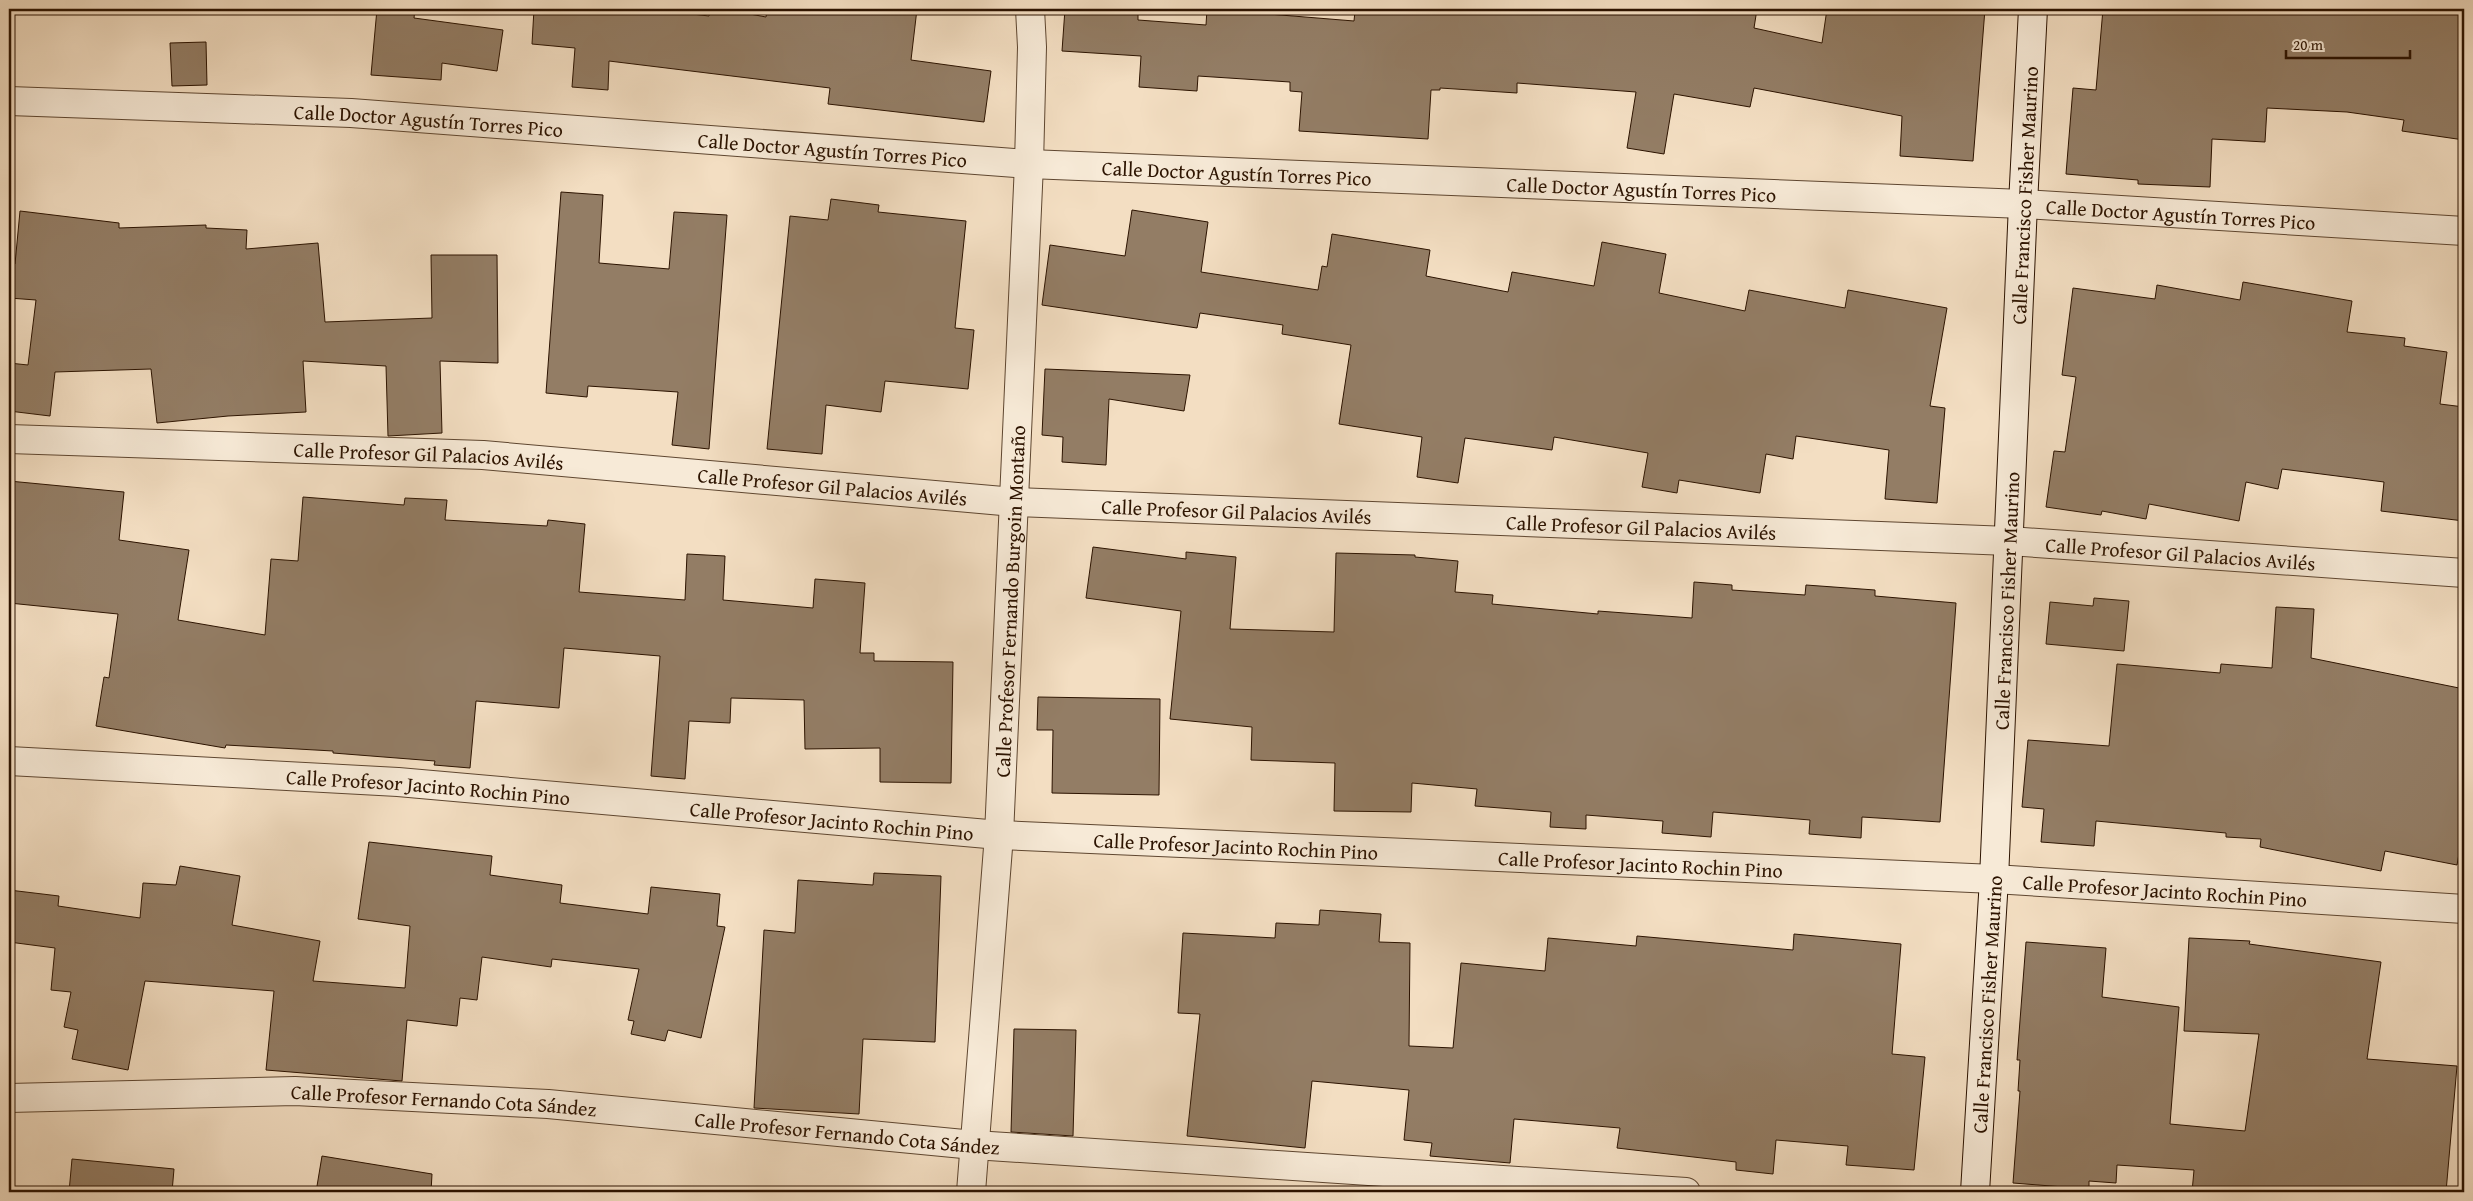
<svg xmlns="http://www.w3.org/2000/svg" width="2473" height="1201" font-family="'Gentium Book Plus',serif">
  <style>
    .building { fill: #937d65; stroke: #2c1300 }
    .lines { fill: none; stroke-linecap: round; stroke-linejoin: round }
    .street-casing { stroke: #5e4630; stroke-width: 30 }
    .secondary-casing { stroke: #2c1300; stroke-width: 30 }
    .street { stroke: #f7ead7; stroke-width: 28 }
    .secondary { stroke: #f7ead7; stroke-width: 28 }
    .labels { text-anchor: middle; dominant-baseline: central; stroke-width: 4; stroke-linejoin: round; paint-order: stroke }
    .street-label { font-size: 20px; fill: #2c1300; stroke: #f7ead7 }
  </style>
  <rect width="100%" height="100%" fill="#f3dec2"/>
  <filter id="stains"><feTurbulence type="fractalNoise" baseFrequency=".004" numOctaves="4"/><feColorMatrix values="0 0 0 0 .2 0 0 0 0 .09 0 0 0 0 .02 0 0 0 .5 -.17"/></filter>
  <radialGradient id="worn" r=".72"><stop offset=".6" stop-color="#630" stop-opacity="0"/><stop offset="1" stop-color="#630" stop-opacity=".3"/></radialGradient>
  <g class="building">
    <path d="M 377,9 L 415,9 L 414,18 L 503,30 L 497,71 L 442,63 L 441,80 L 371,75 Z"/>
    <path d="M 534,9 L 650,9 L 709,16 L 710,9 L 723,9 L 766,17 L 767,9 L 917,9 L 911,60 L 991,71 L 984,122 L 828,104 L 830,88 L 609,61 L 608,90 L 572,87 L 575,48 L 532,44 Z"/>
    <path d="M 1065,9 L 1138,9 L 1138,20 L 1206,25 L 1207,9 L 1354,21 L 1355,11 L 1370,12 L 1370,9 L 1523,11 L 1523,9 L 1757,9 L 1754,28 L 1822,43 L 1827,9 L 1985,9 L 1973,161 L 1900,156 L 1902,116 L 1754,88 L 1750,107 L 1674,94 L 1664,154 L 1627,148 L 1636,92 L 1517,83 L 1517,93 L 1440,88 L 1440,90 L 1431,90 L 1428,139 L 1299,131 L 1302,92 L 1290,91 L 1290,82 L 1198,76 L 1197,91 L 1139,87 L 1141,56 L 1062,51 Z"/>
    <path d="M 2103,9 L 2464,9 L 2464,140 L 2402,131 L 2404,120 L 2347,112 L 2267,108 L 2265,142 L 2212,139 L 2210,187 L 2138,184 L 2138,180 L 2066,174 L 2073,88 L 2096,90 Z"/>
    <path d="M 206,42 L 207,85 L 172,86 L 170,43 Z"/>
    <path d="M 561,192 L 603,195 L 599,263 L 669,269 L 674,212 L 727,215 L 709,449 L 672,445 L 678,392 L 588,386 L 587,397 L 546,393 Z"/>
    <path d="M 831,199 L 879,205 L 878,212 L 966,221 L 955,328 L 974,330 L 968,389 L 885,381 L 881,412 L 826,405 L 822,454 L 767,449 L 790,216 L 828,220 Z"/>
    <path d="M 1132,210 L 1208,222 L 1201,272 L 1318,290 L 1322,266 L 1327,267 L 1332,234 L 1430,250 L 1426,276 L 1508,292 L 1512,272 L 1594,286 L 1602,242 L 1666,254 L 1659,293 L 1745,311 L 1749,290 L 1845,308 L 1848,290 L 1947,308 L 1930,406 L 1945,408 L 1937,503 L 1885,499 L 1889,450 L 1796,436 L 1793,459 L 1766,454 L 1760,493 L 1679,480 L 1677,493 L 1642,487 L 1648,453 L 1554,437 L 1552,450 L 1465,438 L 1458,483 L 1417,477 L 1422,437 L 1339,424 L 1351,345 L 1282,334 L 1283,325 L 1200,313 L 1197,328 L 1042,305 L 1050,245 L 1125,256 Z"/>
    <path d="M 20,211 L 119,223 L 119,228 L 206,225 L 206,228 L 247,230 L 246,249 L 318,243 L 325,322 L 432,318 L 431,255 L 497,255 L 498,363 L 440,361 L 442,433 L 388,436 L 386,366 L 303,361 L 306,412 L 228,416 L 157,423 L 151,369 L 55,372 L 50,416 L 9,411 L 9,363 L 28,365 L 36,300 L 9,298 L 9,263 L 15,264 Z"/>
    <path d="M 2243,282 L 2352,301 L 2347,332 L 2405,338 L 2404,346 L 2447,352 L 2440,404 L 2464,407 L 2464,521 L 2381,511 L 2384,482 L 2282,469 L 2278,489 L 2246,482 L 2239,521 L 2149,504 L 2146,519 L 2102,511 L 2101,515 L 2046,507 L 2054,451 L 2065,452 L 2076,377 L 2062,375 L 2073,288 L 2155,299 L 2157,285 L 2240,300 Z"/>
    <path d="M 1045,369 L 1190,375 L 1184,411 L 1109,399 L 1106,465 L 1062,462 L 1063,437 L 1042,435 Z"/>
    <path d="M 9,481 L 124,492 L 119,540 L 189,550 L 178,620 L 265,635 L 271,559 L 298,561 L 303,497 L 404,505 L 405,498 L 447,500 L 445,520 L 547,526 L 548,520 L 585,524 L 579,592 L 685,600 L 687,554 L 725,556 L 723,600 L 813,608 L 815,579 L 865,583 L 860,653 L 874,653 L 874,661 L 953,662 L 951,783 L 880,782 L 880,748 L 805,749 L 804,700 L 731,698 L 730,723 L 689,721 L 685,779 L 651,776 L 660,656 L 564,648 L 559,708 L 476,701 L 470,768 L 434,765 L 435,761 L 333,753 L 333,751 L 226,745 L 225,748 L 96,726 L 104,677 L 109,678 L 118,614 L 9,603 Z"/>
    <path d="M 1093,547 L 1186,559 L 1186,552 L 1236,557 L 1230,629 L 1334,632 L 1336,553 L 1415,555 L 1415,557 L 1458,561 L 1455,592 L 1493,595 L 1492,604 L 1598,614 L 1598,611 L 1692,618 L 1694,582 L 1732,585 L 1732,590 L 1805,595 L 1806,585 L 1875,590 L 1875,596 L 1956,603 L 1940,822 L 1862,817 L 1861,838 L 1809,834 L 1810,820 L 1713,812 L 1711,837 L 1662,833 L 1663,821 L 1586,815 L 1586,829 L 1550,827 L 1551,812 L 1475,806 L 1477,789 L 1412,783 L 1411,812 L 1334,811 L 1335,763 L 1251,760 L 1252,727 L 1170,719 L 1181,611 L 1086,598 Z"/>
    <path d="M 2094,598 L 2129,601 L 2124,651 L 2046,644 L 2050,602 L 2093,606 Z"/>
    <path d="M 2276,607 L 2314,609 L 2311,658 L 2464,689 L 2464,825 L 2457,865 L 2385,851 L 2381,871 L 2260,847 L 2261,839 L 2226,837 L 2226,833 L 2096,821 L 2094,846 L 2041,842 L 2044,809 L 2022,807 L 2028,740 L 2109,746 L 2117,664 L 2220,673 L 2221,664 L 2272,668 Z"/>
    <path d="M 1038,697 L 1160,699 L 1159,795 L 1052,793 L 1053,730 L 1037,730 Z"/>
    <path d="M 369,842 L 492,856 L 490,875 L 562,885 L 560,903 L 648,914 L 651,887 L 720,894 L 717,926 L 725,927 L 701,1038 L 668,1030 L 665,1041 L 631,1034 L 634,1021 L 628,1020 L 639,969 L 552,959 L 551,967 L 482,957 L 477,1000 L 460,998 L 457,1026 L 407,1020 L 402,1081 L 266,1070 L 274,991 L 145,981 L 128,1070 L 72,1059 L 78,1030 L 64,1027 L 71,992 L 51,990 L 55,948 L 9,942 L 9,890 L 59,896 L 58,906 L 140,918 L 143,883 L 176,885 L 180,866 L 240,876 L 232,925 L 320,941 L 313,981 L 405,988 L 410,926 L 358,919 Z"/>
    <path d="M 874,873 L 941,876 L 935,1042 L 863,1039 L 859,1114 L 754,1108 L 764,930 L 795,933 L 798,880 L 873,885 Z"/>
    <path d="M 1320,910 L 1381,914 L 1379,942 L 1410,943 L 1409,1046 L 1453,1048 L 1461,963 L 1545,971 L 1548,938 L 1636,946 L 1637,936 L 1793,950 L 1794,934 L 1901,944 L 1892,1054 L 1925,1057 L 1914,1170 L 1846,1165 L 1848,1146 L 1776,1140 L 1773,1174 L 1736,1170 L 1736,1162 L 1617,1148 L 1620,1128 L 1514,1119 L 1510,1163 L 1430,1156 L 1432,1143 L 1404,1140 L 1409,1090 L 1312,1081 L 1305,1148 L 1187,1136 L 1200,1014 L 1178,1013 L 1183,933 L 1275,938 L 1276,923 L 1319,925 Z"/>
    <path d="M 2189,938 L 2250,941 L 2249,944 L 2381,962 L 2367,1059 L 2457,1066 L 2446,1192 L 2192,1192 L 2194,1170 L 2117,1165 L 2116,1183 L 2089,1181 L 2089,1189 L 2013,1183 L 2020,1091 L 2018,1091 L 2020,1060 L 2017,1060 L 2026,942 L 2106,948 L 2102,997 L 2179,1007 L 2170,1124 L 2245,1131 L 2259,1034 L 2184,1031 Z"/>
    <path d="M 1014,1029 L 1076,1030 L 1073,1136 L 1011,1132 Z"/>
    <path d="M 322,1156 L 432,1174 L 431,1192 L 316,1192 Z"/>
    <path d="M 72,1159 L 174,1169 L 172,1192 L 69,1192 Z"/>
  </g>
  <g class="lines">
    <g class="street-casing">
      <g id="street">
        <path id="s1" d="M 9,101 L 351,113 L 1029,164 L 2023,204 L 2464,231"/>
        <path id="s2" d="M 9,439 L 483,455 L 1014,502 L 2009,541 L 2464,573"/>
        <path id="s3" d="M 9,761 L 398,782 L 999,835 L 1994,879 L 2464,909"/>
        <path id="s4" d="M 9,1098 L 295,1091 L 548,1104 L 974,1145 L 1686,1192"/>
        <path id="s5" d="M 971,1192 L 999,835 L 1029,164 L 1032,47 L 1030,9"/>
      </g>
    </g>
    <g class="secondary-casing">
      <g id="secondary">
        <path id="s6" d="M 1975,1192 L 1994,879 L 2023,204 L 2033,9"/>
      </g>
    </g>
    <use href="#street" class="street"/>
    <use href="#secondary" class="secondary"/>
  </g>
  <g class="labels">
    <g class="street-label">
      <text stroke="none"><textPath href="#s1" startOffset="420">Calle Doctor Agustín Torres Pico</textPath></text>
      <text stroke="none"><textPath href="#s1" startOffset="825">Calle Doctor Agustín Torres Pico</textPath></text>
      <text stroke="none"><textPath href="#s1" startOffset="1230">Calle Doctor Agustín Torres Pico</textPath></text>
      <text stroke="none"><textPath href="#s1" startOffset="1635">Calle Doctor Agustín Torres Pico</textPath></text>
      <text stroke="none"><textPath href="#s6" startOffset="998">Calle Francisco Fisher Maurino</textPath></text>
      <text stroke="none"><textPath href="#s1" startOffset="2175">Calle Doctor Agustín Torres Pico</textPath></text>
      <text stroke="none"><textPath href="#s2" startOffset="420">Calle Profesor Gil Palacios Avilés</textPath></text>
      <text stroke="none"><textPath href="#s2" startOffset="825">Calle Profesor Gil Palacios Avilés</textPath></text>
      <text stroke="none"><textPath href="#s2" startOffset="1230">Calle Profesor Gil Palacios Avilés</textPath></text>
      <text stroke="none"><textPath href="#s2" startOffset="1635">Calle Profesor Gil Palacios Avilés</textPath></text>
      <text stroke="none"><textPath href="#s2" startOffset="2175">Calle Profesor Gil Palacios Avilés</textPath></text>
      <text stroke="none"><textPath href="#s5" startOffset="592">Calle Profesor Fernando Burgoin Montaño</textPath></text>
      <text stroke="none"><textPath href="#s6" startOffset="592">Calle Francisco Fisher Maurino</textPath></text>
      <text stroke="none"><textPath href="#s3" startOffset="420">Calle Profesor Jacinto Rochin Pino</textPath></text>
      <text stroke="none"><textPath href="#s3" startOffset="825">Calle Profesor Jacinto Rochin Pino</textPath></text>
      <text stroke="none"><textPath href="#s3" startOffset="1230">Calle Profesor Jacinto Rochin Pino</textPath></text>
      <text stroke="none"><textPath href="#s3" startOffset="1635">Calle Profesor Jacinto Rochin Pino</textPath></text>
      <text stroke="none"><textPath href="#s3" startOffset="2160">Calle Profesor Jacinto Rochin Pino</textPath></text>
      <text stroke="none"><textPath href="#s6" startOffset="188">Calle Francisco Fisher Maurino</textPath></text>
      <text stroke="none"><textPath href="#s4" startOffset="435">Calle Profesor Fernando Cota Sández</textPath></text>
      <text stroke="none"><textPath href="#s4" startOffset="840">Calle Profesor Fernando Cota Sández</textPath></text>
    </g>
  </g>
  <rect width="2473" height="1201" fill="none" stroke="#f3dec2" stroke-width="30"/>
  <rect x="10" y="10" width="2453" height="1181" fill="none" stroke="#2c1300" stroke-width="2.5"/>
  <rect x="15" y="15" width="2443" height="1171" fill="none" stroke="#2c1300"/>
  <path d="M2286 50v8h124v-8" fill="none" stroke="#2c1300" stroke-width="2.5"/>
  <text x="2293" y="50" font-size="15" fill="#2c1300" stroke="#f7ead7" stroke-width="4" paint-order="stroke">20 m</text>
  <rect width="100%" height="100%" filter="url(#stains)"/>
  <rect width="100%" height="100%" fill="url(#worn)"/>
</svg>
